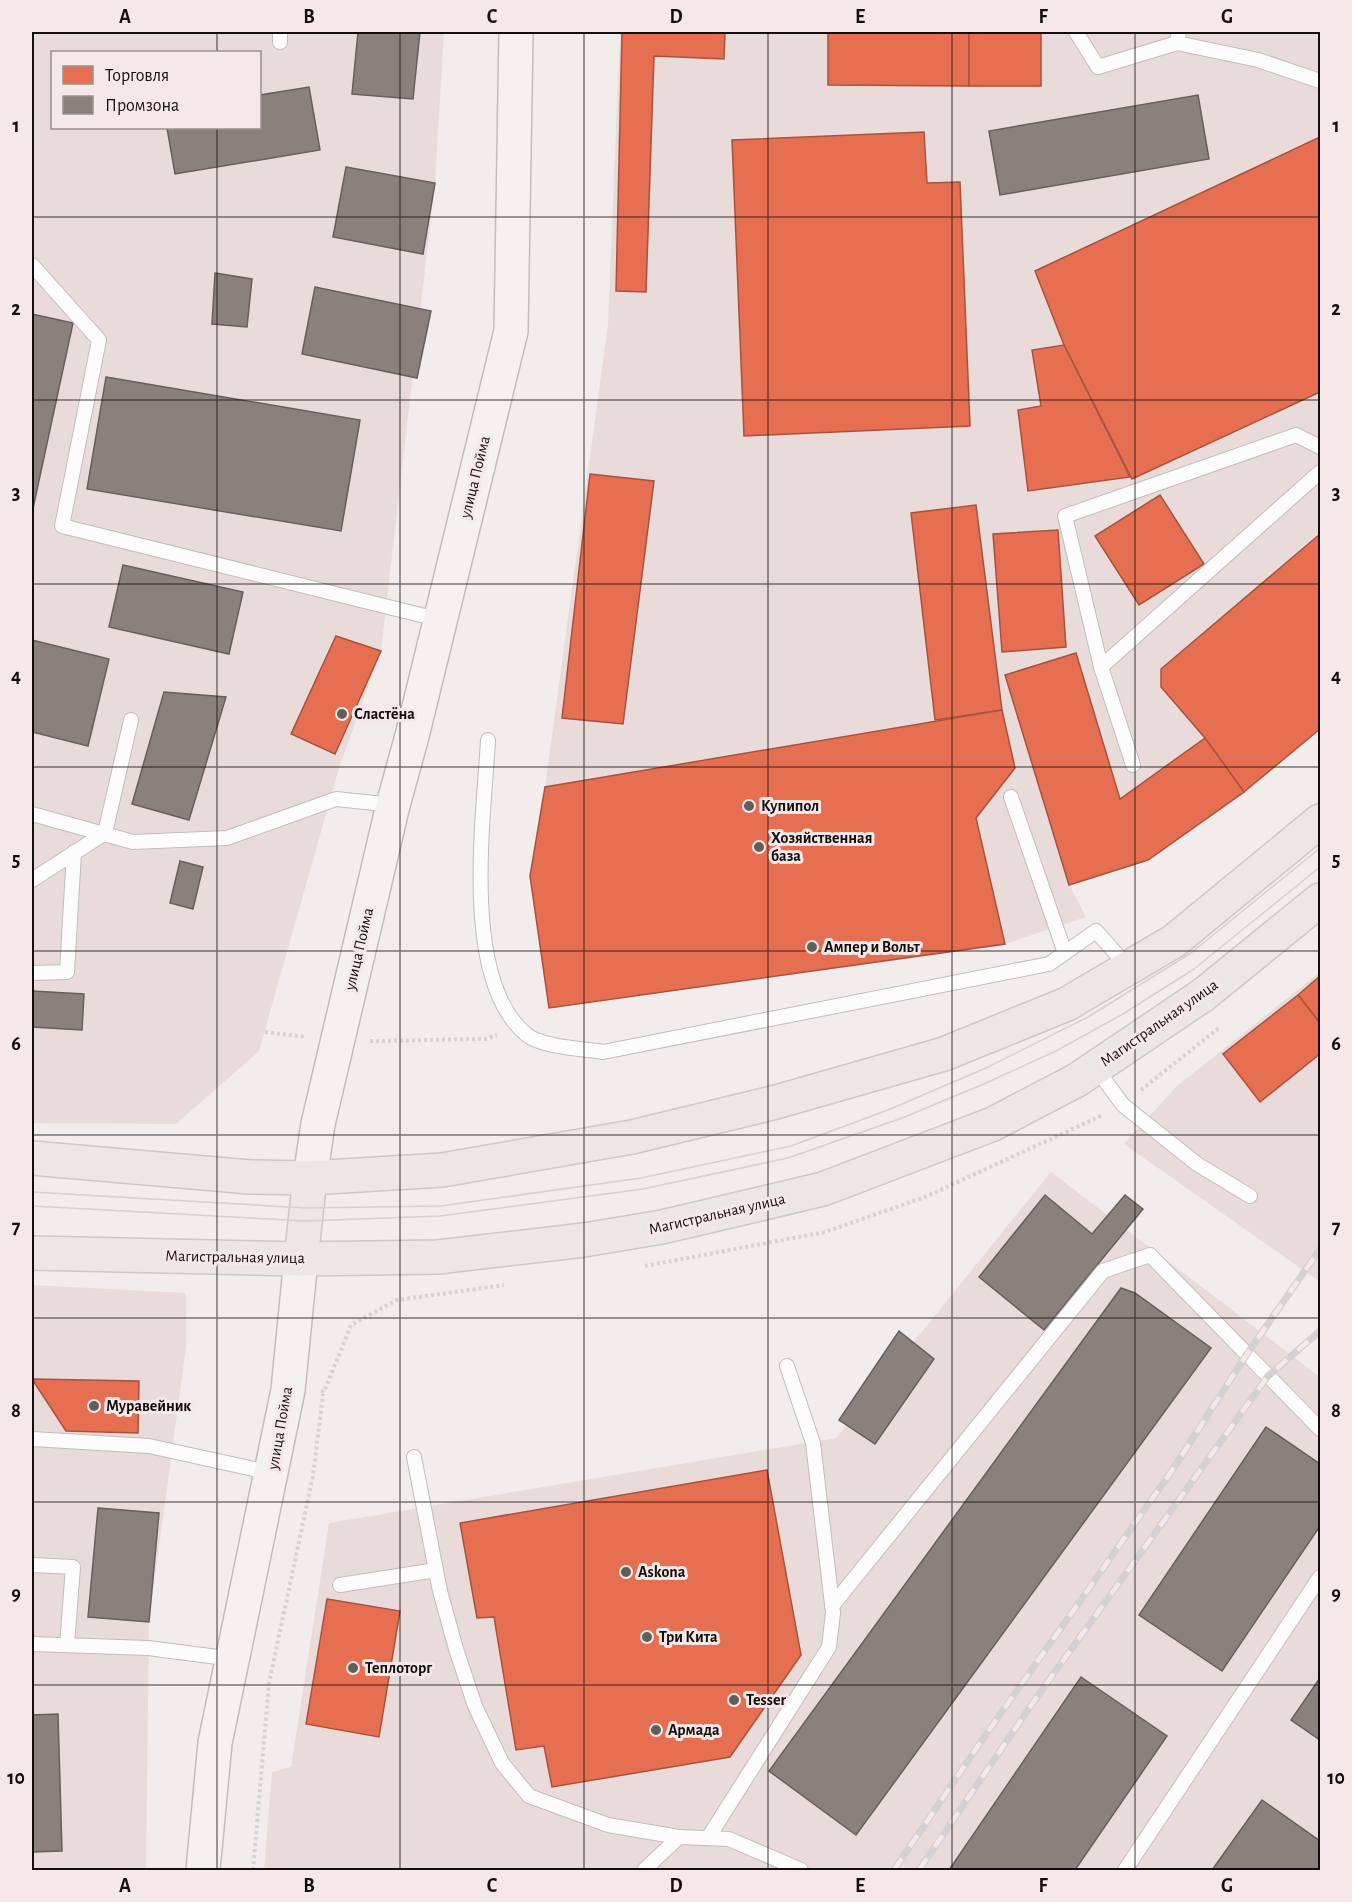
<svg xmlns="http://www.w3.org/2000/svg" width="1352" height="1902" font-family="'Alegreya Sans',sans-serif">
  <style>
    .built { fill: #eadbdb; fill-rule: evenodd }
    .shops { fill: #e76f51; stroke: #a8523d; stroke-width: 1.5 }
    .industry { fill: #8a817c; stroke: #675f5b; stroke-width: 1.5 }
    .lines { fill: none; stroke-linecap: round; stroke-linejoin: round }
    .lane-casing { stroke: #c2bdbd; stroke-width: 16 }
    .secondary-casing { stroke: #c2bdbd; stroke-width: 36 }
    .primary-casing { stroke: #cbc8c8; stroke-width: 36 }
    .path { stroke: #d5d2d2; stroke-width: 4; stroke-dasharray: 3 3; stroke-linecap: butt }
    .lane { stroke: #fdfcfc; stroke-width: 14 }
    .secondary { stroke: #f5f1f1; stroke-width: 33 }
    .primary { stroke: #ede6e6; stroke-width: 33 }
    .tram { stroke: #d3d1d1; stroke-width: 1.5 }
    .rail-casing { stroke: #d3d1d1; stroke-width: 7 }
    .rail { stroke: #f6e8e8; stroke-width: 4.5; stroke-dasharray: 14; stroke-linecap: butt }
    .grid { fill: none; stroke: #140f0f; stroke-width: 1.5; stroke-opacity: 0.55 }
    .poi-dot { fill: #625c5c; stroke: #f6e8e8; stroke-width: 2 }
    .labels { text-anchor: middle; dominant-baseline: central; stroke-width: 6; stroke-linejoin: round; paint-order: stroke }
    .street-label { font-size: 16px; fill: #140f0f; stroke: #f6e8e8 }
    .poi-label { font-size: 16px; font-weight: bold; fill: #140f0f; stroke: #f6e8e8; text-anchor: start }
    .neatline { fill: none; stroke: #140f0f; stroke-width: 2 }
    .grid-label { font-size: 20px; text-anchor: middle; font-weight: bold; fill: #140f0f }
  </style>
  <rect width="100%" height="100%" fill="#f2ecec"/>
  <g class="built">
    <path d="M 32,32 L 444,32 L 435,183 L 381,651 L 339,768 L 259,1051 L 176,1124 L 32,1123 ZM 52,52 L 260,52 L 260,128 L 52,128 Z"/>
    <path d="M 620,32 L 1320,32 L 1320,390 L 1242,428 L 1320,392 L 1320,723 L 1148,860 L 1069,884 L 1086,917 L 1005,944 L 549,1008 L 530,876 L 545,787 L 608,324 Z"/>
    <path d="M 1320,972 L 1320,1282 L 1124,1144 L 1177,1086 Z"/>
    <path d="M 1051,1172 L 1320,1377 L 1320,1870 L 264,1870 L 272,1772 L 291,1767 L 329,1523 L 836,1438 Z"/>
    <path d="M 32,1285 L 186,1293 L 186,1347 L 149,1622 L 146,1870 L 32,1870 Z"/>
  </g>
  <g class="shops">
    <path d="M 622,32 L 725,32 L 724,59 L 654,56 L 646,292 L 616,291 Z"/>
    <path d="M 828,32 L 969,32 L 969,86 L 828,85 Z"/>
    <rect x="969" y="32" width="72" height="54"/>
    <path d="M 924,132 L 927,183 L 960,182 L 970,426 L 744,436 L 732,140 Z"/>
    <path d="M 1320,137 L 1320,392 L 1132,479 L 1064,345 L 1035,271 Z"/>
    <path d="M 1064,345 L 1130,477 L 1028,491 L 1018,410 L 1041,406 L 1032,350 Z"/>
    <path d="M 590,474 L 654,481 L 623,724 L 562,718 Z"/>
    <path d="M 1160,495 L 1204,564 L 1139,605 L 1095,536 Z"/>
    <path d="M 976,505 L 1002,710 L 935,720 L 911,513 Z"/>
    <path d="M 1058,530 L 1066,647 L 1002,652 L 993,534 Z"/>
    <path d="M 1320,534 L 1320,729 L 1244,792 L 1205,738 L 1161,687 L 1161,669 Z"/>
    <path d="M 336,636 L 381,651 L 335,754 L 291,734 Z"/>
    <path d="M 1076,653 L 1120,799 L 1205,738 L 1244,792 L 1148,860 L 1069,885 L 1005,675 Z"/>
    <path d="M 1002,710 L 1015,768 L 976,818 L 1005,944 L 549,1008 L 530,876 L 545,787 Z"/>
    <path d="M 1320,976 L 1320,1023 L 1298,995 Z"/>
    <path d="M 1298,995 L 1320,1023 L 1320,1054 L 1260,1102 L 1223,1054 Z"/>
    <path d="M 32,1379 L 139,1381 L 138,1433 L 66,1431 Z"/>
    <path d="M 767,1470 L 801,1655 L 730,1757 L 552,1787 L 544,1746 L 516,1750 L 494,1617 L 477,1618 L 460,1523 Z"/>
    <path d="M 327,1599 L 400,1611 L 379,1737 L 306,1724 Z"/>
  </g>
  <g class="industry">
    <path d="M 358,32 L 420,32 L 413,99 L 352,94 Z"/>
    <path d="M 309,87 L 320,150 L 175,174 L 167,128 L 260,128 L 260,95 Z"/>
    <path d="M 1198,95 L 1209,159 L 1000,195 L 989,131 Z"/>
    <path d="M 346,167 L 435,183 L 423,254 L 333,237 Z"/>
    <path d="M 215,273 L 252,279 L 247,327 L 212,324 Z"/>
    <path d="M 315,287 L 431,311 L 417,378 L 302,354 Z"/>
    <path d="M 32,314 L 73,323 L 32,513 Z"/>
    <path d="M 106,377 L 360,420 L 341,531 L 87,489 Z"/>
    <path d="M 123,565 L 243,592 L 229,654 L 109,627 Z"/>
    <path d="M 32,640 L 109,659 L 88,746 L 32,732 Z"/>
    <path d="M 164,692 L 226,697 L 189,820 L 132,804 Z"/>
    <path d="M 180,861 L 203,867 L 193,909 L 170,903 Z"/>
    <path d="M 32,991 L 84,994 L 82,1030 L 32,1027 Z"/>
    <path d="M 1045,1195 L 1092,1234 L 1125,1195 L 1143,1209 L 1044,1330 L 979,1277 Z"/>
    <path d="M 1121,1288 L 1135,1293 L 1211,1348 L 856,1835 L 769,1771 Z"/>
    <path d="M 899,1331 L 934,1359 L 875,1444 L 839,1420 Z"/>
    <path d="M 1266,1427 L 1320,1464 L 1320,1526 L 1222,1671 L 1139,1615 Z"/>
    <path d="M 98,1508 L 159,1513 L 149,1622 L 88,1617 Z"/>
    <path d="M 1081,1677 L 1167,1736 L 1075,1870 L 949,1870 Z"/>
    <path d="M 1320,1678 L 1320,1740 L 1291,1720 Z"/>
    <path d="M 58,1714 L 62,1851 L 32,1852 L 32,1715 Z"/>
    <path d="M 1262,1800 L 1320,1841 L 1320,1870 L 1212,1870 Z"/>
  </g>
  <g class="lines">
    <g class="lane-casing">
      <g id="lane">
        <path d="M 280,32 L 280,42"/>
        <path d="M 1076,32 L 1098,67 L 1177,43"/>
        <path d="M 1179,32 L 1177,43 L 1258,60 L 1320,81"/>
        <path d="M 32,265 L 99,340 L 62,526 L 441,620"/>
        <path d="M 1101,667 L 1320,472"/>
        <path d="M 488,740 C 484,817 460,981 527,1035 C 542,1047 584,1049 603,1052 L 1049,964 L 1096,931 L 1129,968"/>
        <path d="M 1133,765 L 1101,667 L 1065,516 L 1296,435 L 1320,447"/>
        <path d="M 1011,797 L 1065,953"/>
        <path d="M 32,814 L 133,842 L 227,838 L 336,799 L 393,805"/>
        <path d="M 32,880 L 105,833 L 131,720"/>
        <path d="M 32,973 L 67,972 L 74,852"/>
        <path d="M 1095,1067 L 1123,1105 L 1197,1164 L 1250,1196"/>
        <path d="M 32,1439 L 149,1446 L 272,1473"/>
        <path d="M 414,1457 L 440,1591 L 456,1649 L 475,1706 L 502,1763 L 529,1796 L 608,1825 L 679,1837"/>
        <path d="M 32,1565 L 73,1567 L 67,1645"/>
        <path d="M 340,1585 L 436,1570"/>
        <path d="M 832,1606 L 1103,1271 L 1150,1255 L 1320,1429"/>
        <path d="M 32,1644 L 148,1648 L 233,1659"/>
        <path d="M 708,1838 L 829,1647 L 833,1613 L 813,1443 L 787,1366"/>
        <path d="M 644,1870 L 679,1837 L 729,1839 L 801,1870"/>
        <path d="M 1125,1870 L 1320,1577"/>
      </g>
    </g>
    <g class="secondary-casing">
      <g id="secondary">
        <path d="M 310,1178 L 318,1124 L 393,805 L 412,736 L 511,331 L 516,32"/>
        <path d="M 203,1870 L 215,1743 L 288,1390 L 301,1259"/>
      </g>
    </g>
    <g class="primary-casing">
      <g id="primary">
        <path d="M 32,1158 L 250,1177 L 310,1178 L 442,1170 L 632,1137 L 776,1102 L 944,1054 L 1067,1004 L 1174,941 L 1320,821"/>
        <path d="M 32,1253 L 301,1259 L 438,1257 L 584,1240 L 662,1227 L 823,1189 L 993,1124 L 1077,1080 L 1203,995 L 1320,900"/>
        <path d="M 301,1259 L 310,1178"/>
      </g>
    </g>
    <g class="path">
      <path d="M 265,1032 L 306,1037"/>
      <path d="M 370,1041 L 486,1039 L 497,1035"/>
      <path d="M 1141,1090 L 1220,1027"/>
      <path d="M 645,1266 L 825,1232 L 925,1197 L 1103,1115"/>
      <path d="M 321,1391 L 324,1392 L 351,1325 L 397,1300 L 504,1285"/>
      <path d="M 253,1870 L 269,1683 L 313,1476 L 323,1394"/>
    </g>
    <use href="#lane" class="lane"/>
    <use href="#secondary" class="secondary"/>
    <use href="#primary" class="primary"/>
    <g class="tram">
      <path d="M 32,1192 L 307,1208 L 441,1206 L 641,1178 L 791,1146 L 888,1110 L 986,1068 L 1088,1017 L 1191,953 L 1320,848"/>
      <path d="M 32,1206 L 305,1221 L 440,1216 L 643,1189 L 788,1158 L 902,1118 L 986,1083 L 1056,1051 L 1123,1014 L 1194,969 L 1320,867"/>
    </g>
    <g class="rail-casing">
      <g id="rail">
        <path d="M 894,1870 L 982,1740 L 1171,1472 L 1247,1354 L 1320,1249"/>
        <path d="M 919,1870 L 1034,1701 L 1268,1376 L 1320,1331"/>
      </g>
    </g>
    <use href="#rail" class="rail"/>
  </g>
  <path class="grid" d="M 217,32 L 217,52M 400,32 L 400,1870M 584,32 L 584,1870M 768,32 L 768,1870M 952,32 L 952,1870M 1135,32 L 1135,1870M 217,128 L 217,1870M 32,217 L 1320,217M 32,400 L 1320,400M 32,584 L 1320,584M 32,767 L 1320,767M 32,951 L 1320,951M 32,1135 L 1320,1135M 32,1318 L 1320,1318M 32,1502 L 1320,1502M 32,1685 L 1320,1685"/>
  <g class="poi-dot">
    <circle cx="342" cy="714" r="6"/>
    <circle cx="749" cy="806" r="6"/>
    <circle cx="759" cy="847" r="6"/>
    <circle cx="812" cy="947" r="6"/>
    <circle cx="94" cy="1406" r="6"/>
    <circle cx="626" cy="1572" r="6"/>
    <circle cx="647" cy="1637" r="6"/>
    <circle cx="353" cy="1668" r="6"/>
    <circle cx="734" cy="1700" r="6"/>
    <circle cx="656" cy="1730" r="6"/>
  </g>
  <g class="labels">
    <g class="street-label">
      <text transform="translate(475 477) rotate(-76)">улица Пойма</text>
      <text transform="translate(359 949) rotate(-77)">улица Пойма</text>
      <text transform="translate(1159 1023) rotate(-35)">Магистральная улица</text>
      <text transform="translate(717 1214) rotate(-13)">Магистральная улица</text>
      <text transform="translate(235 1257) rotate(1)">Магистральная улица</text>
      <text transform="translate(280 1428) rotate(-80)">улица Пойма</text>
    </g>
    <g class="poi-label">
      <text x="354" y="714">Сластёна</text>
      <text x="761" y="806">Купипол</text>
      <text x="771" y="838">Хозяйственная<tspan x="771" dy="18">база</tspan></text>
      <text x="824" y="947">Ампер и Вольт</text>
      <text x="106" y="1406">Муравейник</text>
      <text x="638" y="1572">Askona</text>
      <text x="659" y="1637">Три Кита</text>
      <text x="365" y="1668">Теплоторг</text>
      <text x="746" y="1700">Tesser</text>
      <text x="668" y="1730">Армада</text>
    </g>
  </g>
  <rect width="1352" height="1902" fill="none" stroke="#f6e8e8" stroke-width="66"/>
  <rect x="51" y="51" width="210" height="78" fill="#f6e8e8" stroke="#9c9191" stroke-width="1.5"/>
  <rect x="63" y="66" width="30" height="18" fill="#e76f51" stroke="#9c9191" stroke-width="1.5"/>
  <text x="105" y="81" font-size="18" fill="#140f0f">Торговля</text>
  <rect x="63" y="96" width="30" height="18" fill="#8a817c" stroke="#9c9191" stroke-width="1.5"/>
  <text x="105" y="111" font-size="18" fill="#140f0f">Промзона</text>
  <rect x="33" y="33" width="1286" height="1836" class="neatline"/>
  <g class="grid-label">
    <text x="125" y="23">A</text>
    <text x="309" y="23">B</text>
    <text x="492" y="23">C</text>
    <text x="676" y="23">D</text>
    <text x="860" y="23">E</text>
    <text x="1043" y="23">F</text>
    <text x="1227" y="23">G</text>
    <text x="16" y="132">1</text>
    <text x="1336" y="132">1</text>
    <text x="16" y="315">2</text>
    <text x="1336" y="315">2</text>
    <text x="16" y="499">3</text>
    <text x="1336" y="499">3</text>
    <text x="16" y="682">4</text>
    <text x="1336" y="682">4</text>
    <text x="16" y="866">5</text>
    <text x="1336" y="866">5</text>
    <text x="16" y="1050">6</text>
    <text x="1336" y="1050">6</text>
    <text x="16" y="1233">7</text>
    <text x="1336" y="1233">7</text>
    <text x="16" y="1417">8</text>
    <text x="1336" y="1417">8</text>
    <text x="16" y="1600">9</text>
    <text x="1336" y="1600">9</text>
    <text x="16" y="1784">10</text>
    <text x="1336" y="1784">10</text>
    <text x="125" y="1892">A</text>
    <text x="309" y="1892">B</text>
    <text x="492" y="1892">C</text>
    <text x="676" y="1892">D</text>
    <text x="860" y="1892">E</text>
    <text x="1043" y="1892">F</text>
    <text x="1227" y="1892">G</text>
  </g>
</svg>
